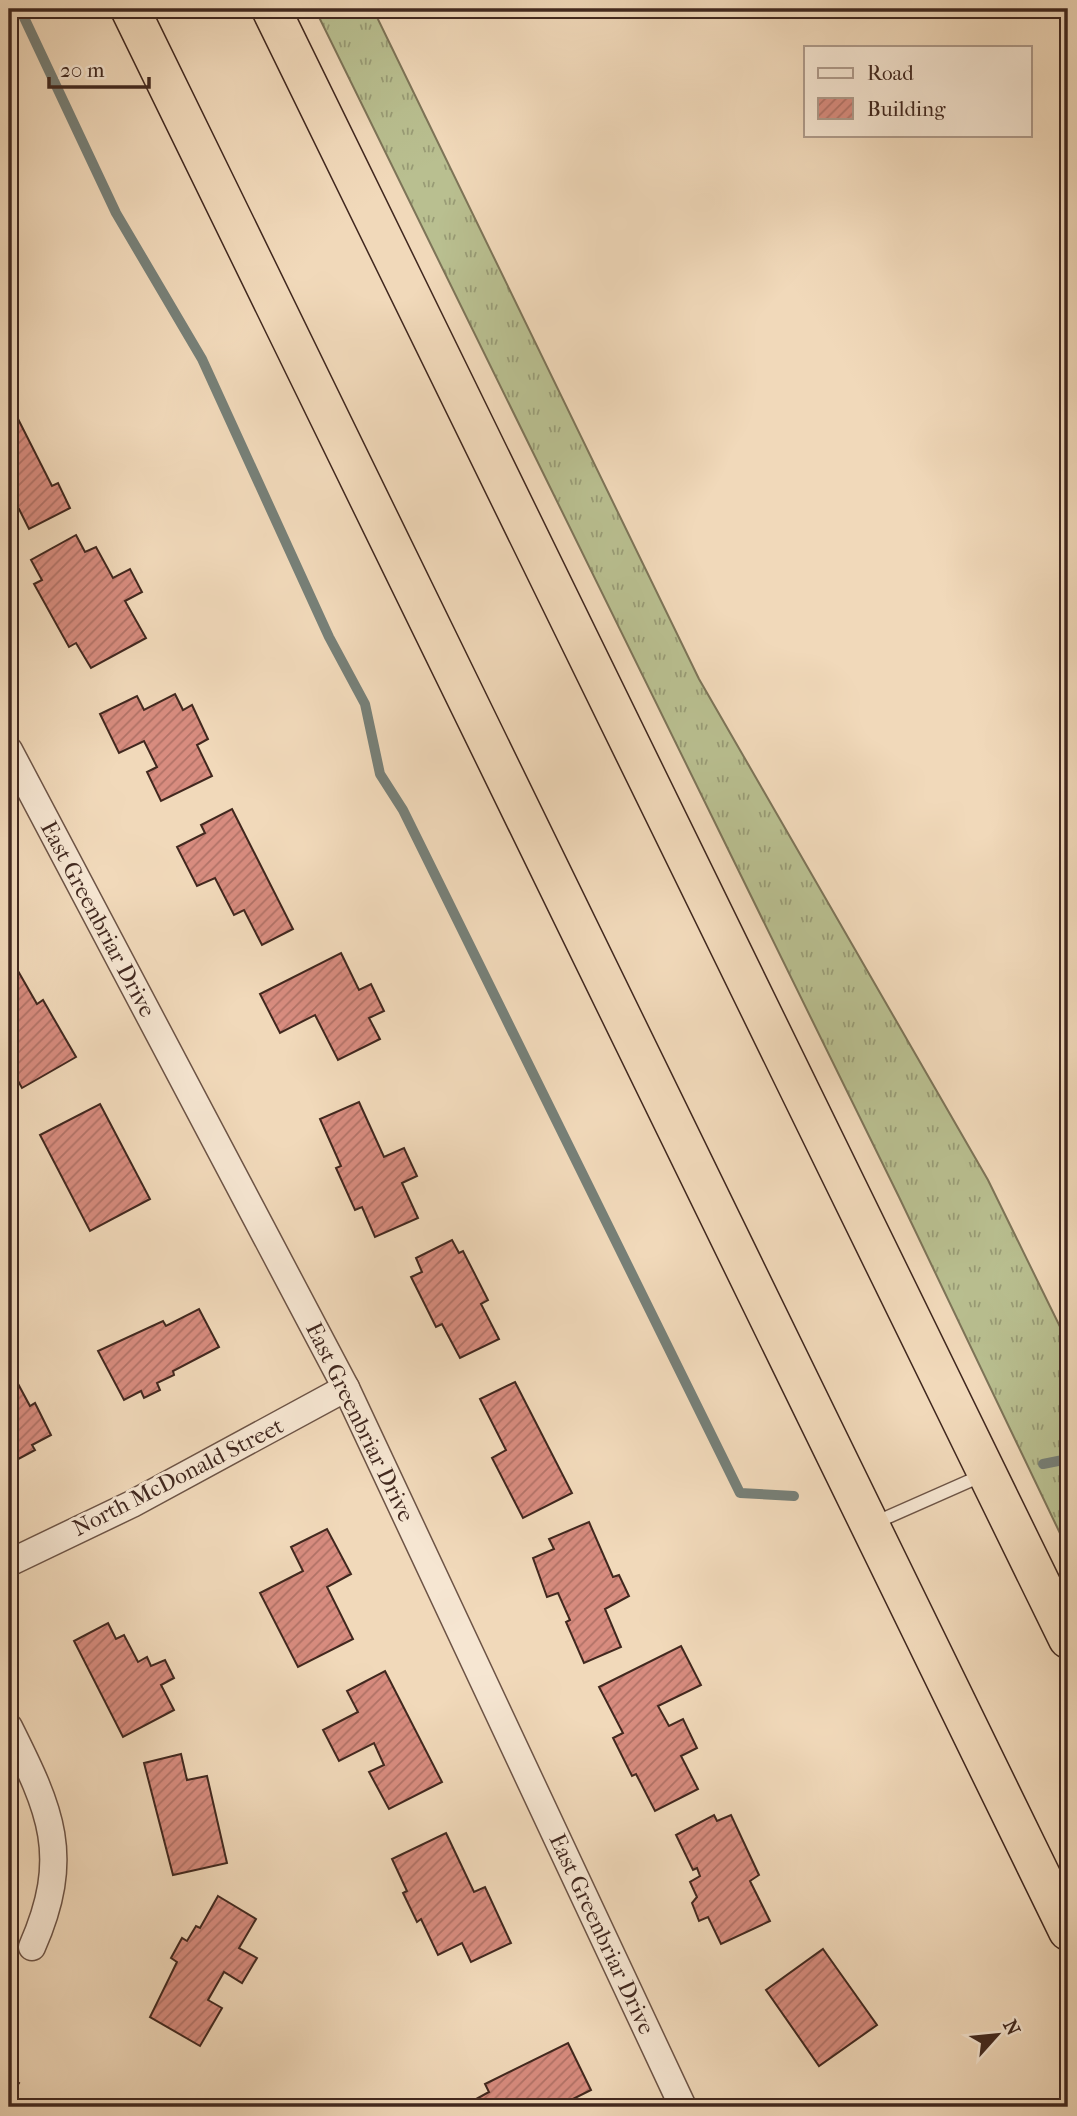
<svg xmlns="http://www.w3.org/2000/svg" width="1077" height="2116" font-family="'IM FELL French Canon',serif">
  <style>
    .grass { fill: url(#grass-tufts); stroke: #7d7458; stroke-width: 2 }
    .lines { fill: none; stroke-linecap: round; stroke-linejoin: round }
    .stream { stroke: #778078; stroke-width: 10 }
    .building { fill: url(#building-hatch); stroke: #41281f; stroke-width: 2 }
    .service-casing { stroke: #6d5446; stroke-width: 15 }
    .minor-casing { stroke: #6d5446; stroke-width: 29 }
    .motorway-casing { stroke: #41281f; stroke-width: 41 }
    .service { stroke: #f6e6d2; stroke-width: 12 }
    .minor { stroke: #f6e6d2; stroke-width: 26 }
    .motorway { stroke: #f1d9ba; stroke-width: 38 }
    .labels { text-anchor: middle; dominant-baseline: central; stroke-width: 6; stroke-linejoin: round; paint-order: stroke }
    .street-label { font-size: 23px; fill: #41281f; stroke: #f6e6d2 }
  </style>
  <defs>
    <pattern id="grass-tufts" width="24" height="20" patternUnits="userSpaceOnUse" patternTransform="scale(1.75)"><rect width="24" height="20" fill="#b9bf90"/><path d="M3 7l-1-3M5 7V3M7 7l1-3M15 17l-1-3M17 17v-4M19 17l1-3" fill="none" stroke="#989b75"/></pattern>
    <pattern id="building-hatch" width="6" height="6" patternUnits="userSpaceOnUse" patternTransform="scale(1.75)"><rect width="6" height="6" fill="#d88c7f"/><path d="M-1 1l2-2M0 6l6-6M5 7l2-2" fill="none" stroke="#b17267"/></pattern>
  </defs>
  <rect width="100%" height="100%" fill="#f1d9ba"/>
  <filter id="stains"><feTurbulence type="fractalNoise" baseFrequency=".00286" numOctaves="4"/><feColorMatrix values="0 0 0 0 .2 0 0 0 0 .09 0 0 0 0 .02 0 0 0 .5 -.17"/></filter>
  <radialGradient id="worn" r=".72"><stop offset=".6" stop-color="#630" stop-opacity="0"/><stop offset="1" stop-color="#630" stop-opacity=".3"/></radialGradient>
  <path class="grass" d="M 315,9 L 373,9 L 699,679 L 988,1180 L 1068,1343 L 1068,1550 L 899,1197 Z"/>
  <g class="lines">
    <g class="stream">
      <path d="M 20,9 L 116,213 L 202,359 L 329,637 L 365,704 L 380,774 L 403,810 L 740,1493 L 794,1496"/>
      <path d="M 1043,1464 L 1068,1459"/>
    </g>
  </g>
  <g class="building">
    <path d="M 14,411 L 52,486 L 58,483 L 70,508 L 29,529 L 19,509 L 11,513 L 9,508 L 9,414 Z"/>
    <path d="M 76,535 L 85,552 L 96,547 L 113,578 L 130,569 L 142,592 L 125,601 L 146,638 L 91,668 L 76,643 L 69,647 L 34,584 L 42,580 L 31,560 Z"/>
    <path d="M 175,694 L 183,710 L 192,705 L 208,739 L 197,745 L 212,776 L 161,801 L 147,772 L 157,767 L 144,741 L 119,753 L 100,714 L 137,696 L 144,710 Z"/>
    <path d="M 232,809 L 293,929 L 262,945 L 244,910 L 234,915 L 215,878 L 197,886 L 177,847 L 205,833 L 201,825 Z"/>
    <path d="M 341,953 L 359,990 L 371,984 L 384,1011 L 369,1018 L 380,1039 L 338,1060 L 315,1015 L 280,1033 L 260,994 Z"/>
    <path d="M 14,964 L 37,1004 L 43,1000 L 76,1057 L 22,1088 L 9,1065 L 9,1057 L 17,1052 L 9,1038 L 9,967 Z"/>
    <path d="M 359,1102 L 384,1157 L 404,1148 L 417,1176 L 402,1183 L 418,1218 L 375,1237 L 362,1207 L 355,1210 L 336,1168 L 341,1166 L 320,1119 Z"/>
    <path d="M 100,1104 L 150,1199 L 90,1231 L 40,1135 Z"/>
    <path d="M 452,1240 L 459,1253 L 463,1251 L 488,1300 L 481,1304 L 499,1339 L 460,1358 L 442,1324 L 436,1327 L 411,1277 L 422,1272 L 416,1258 Z"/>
    <path d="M 199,1309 L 219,1347 L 173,1371 L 174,1375 L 157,1383 L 160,1390 L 144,1398 L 141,1391 L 124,1400 L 98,1351 L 163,1321 L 166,1326 Z"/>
    <path d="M 9,1367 L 30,1406 L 35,1403 L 51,1435 L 32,1445 L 35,1450 L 9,1464 Z"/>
    <path d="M 515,1382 L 572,1493 L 523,1518 L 492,1458 L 506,1450 L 480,1399 Z"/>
    <path d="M 589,1522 L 613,1577 L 619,1575 L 629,1596 L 605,1609 L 621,1647 L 584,1663 L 566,1622 L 570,1620 L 558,1593 L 547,1597 L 533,1558 L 554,1549 L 549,1539 Z"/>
    <path d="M 327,1529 L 351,1574 L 327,1587 L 353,1639 L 298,1667 L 260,1593 L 303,1571 L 291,1547 Z"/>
    <path d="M 108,1623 L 116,1639 L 124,1635 L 138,1662 L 147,1657 L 151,1666 L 165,1660 L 174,1678 L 161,1685 L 174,1710 L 123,1737 L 74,1641 Z"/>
    <path d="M 681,1646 L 701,1685 L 658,1706 L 669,1726 L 683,1719 L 697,1748 L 681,1756 L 698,1789 L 655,1811 L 636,1774 L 632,1776 L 613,1738 L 623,1733 L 599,1687 Z"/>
    <path d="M 385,1671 L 442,1782 L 389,1809 L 369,1772 L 384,1765 L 374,1743 L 339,1761 L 323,1730 L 358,1712 L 347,1691 Z"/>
    <path d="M 181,1754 L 187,1780 L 207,1776 L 227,1863 L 173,1875 L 144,1763 Z"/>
    <path d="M 714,1815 L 717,1821 L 731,1815 L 759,1875 L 750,1881 L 770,1921 L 721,1944 L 708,1917 L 699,1921 L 692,1903 L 697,1897 L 690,1882 L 700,1876 L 697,1868 L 693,1870 L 676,1835 Z"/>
    <path d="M 446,1833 L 474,1892 L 485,1887 L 511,1943 L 471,1962 L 462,1943 L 438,1955 L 421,1919 L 417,1922 L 403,1893 L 407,1891 L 392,1859 Z"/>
    <path d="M 218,1896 L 256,1919 L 239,1948 L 257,1958 L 242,1983 L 224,1972 L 208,2000 L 222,2008 L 200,2046 L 150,2017 L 177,1962 L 171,1958 L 182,1938 L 187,1941 L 196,1926 L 200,1928 Z"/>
    <path d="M 823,1949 L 877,2025 L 819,2066 L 766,1990 Z"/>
    <path d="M 568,2043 L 591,2090 L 557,2107 L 468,2107 L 467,2104 L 489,2092 L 485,2084 Z"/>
    <path d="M 9,2076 L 19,2083 L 9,2098 Z"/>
  </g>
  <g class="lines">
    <g class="service-casing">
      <path id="service" d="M 872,1524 L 983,1475"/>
    </g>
    <g class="minor-casing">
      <g id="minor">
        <path d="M 9,750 L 346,1388 L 683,2107"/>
        <path d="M 9,1563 L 132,1504 L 346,1388"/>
        <path d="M 9,1727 C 51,1811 72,1856 32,1947"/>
      </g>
    </g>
    <g class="motorway-casing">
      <g id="motorway">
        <path d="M 130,9 L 1068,1931"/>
        <path d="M 271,9 L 1068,1639"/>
      </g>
    </g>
    <use href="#service" class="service"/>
    <use href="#minor" class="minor"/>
    <use href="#motorway" class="motorway"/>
  </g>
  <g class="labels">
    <g class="street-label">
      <text transform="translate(98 919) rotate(62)">East Greenbriar Drive</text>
      <text transform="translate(360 1422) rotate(64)">East Greenbriar Drive</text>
      <text transform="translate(178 1477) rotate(-27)">North McDonald Street</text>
      <text transform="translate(602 1934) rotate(65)">East Greenbriar Drive</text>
    </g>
  </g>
  <rect width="1077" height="2116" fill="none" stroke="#f1d9ba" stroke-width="35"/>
  <rect x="10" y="10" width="1056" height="2095" fill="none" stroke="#41281f" stroke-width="3.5"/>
  <rect x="18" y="18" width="1042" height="2081" fill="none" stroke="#41281f" stroke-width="2"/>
  <rect x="804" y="46" width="228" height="91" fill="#f6e6d2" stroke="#ae9a8a" stroke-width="2"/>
  <rect x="818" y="68" width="35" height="10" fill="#f6e6d2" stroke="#ae9a8a" stroke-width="2"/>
  <text x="867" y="80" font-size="21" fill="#41281f">Road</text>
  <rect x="818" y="98" width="35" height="21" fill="url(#building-hatch)" stroke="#ae9a8a" stroke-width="2"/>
  <text x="867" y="116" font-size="21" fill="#41281f">Building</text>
  <g transform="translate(997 2035) rotate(63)" stroke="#f6e6d2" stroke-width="5" paint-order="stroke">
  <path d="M0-5L12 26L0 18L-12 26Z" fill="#41281f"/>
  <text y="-10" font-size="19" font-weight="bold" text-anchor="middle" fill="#41281f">N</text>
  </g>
  <path d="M49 77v10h100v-10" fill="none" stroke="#41281f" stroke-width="3.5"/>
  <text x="60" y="77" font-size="21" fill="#41281f" stroke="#f6e6d2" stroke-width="5" paint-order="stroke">20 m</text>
  <rect width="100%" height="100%" filter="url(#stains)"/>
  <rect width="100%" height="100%" fill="url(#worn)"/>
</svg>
